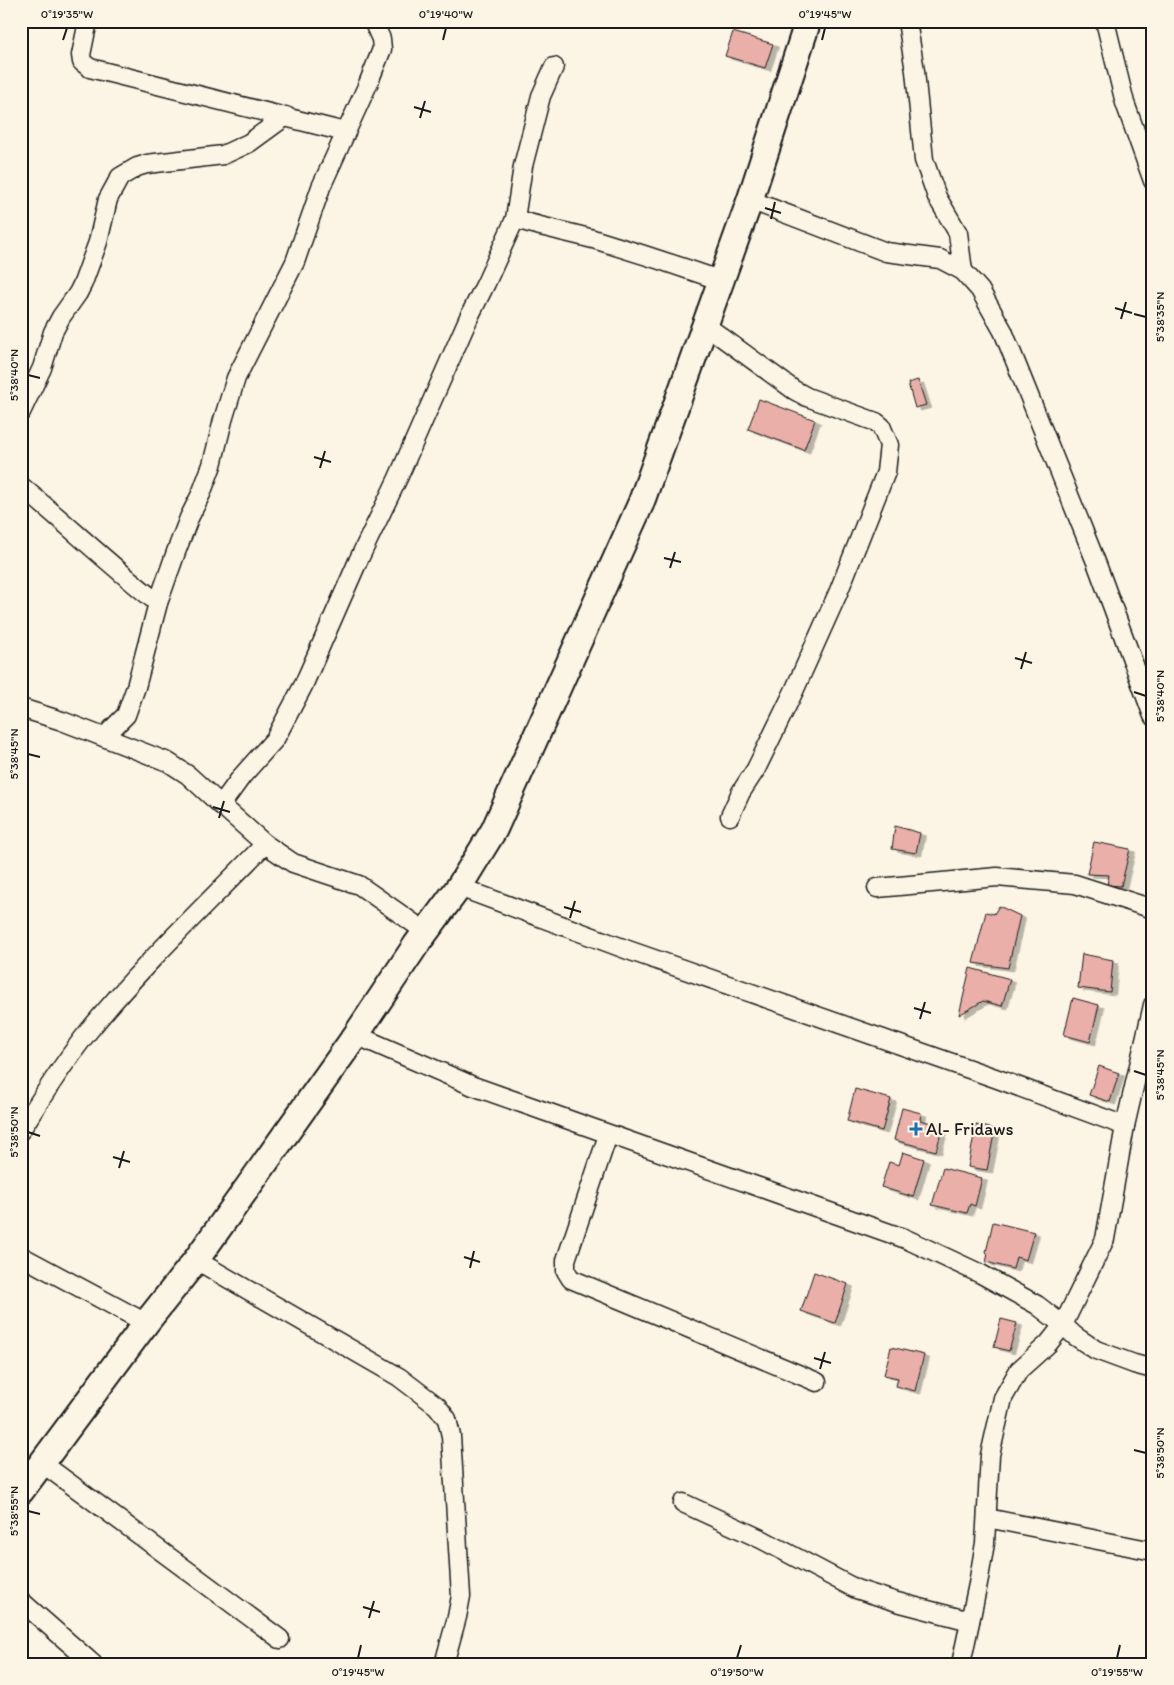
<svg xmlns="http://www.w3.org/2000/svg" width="1174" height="1685" font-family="Itim,sans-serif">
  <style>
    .building { fill: #e9afa8; stroke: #1c1c1c; filter: url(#shadow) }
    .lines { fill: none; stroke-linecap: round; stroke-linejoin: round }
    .street-casing { stroke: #1c1c1c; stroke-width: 21 }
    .secondary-casing { stroke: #1c1c1c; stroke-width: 29 }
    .street { stroke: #fcf5e5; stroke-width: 18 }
    .secondary { stroke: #fcf5e5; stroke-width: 25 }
    .ticks { fill: none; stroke: #1c1c1c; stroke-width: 2 }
    .poi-dot { fill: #1f6fb2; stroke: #fcf5e5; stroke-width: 2 }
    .labels { text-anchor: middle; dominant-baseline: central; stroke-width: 4.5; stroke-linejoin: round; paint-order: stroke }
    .poi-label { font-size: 18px; fill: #1c1c1c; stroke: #fcf5e5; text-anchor: start }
    .neatline { fill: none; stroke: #1c1c1c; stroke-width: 2 }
    .ticks-label { font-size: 12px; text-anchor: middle; fill: #1c1c1c }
  </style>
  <defs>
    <filter id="shadow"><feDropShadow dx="5.5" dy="3" stdDeviation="0" flood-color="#0004"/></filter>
  </defs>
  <rect width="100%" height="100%" fill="#fcf5e5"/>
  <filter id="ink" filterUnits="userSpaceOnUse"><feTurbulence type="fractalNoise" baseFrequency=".02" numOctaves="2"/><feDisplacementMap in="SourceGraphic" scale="10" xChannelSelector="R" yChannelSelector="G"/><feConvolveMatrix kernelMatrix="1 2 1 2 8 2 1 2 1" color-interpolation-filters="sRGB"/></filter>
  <g filter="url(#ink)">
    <g class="building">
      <path d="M 733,32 L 773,44 L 765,68 L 725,56 Z"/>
      <path d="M 918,380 L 926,405 L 915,408 L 908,383 Z"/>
      <path d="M 759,399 L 815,420 L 804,450 L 748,429 Z"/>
      <path d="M 895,826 L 920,833 L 916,853 L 892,849 Z"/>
      <path d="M 1094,842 L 1130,849 L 1121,886 L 1107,885 L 1109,875 L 1087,874 Z"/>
      <path d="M 999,906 L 1020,916 L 1008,968 L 973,963 L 986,912 L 994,914 Z"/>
      <path d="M 1082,954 L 1113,960 L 1110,992 L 1078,988 Z"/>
      <path d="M 970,968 L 1010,979 L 1002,1006 L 983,1001 L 959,1015 Z"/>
      <path d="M 1073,998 L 1099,1005 L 1090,1042 L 1064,1035 Z"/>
      <path d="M 1099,1066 L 1119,1073 L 1110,1102 L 1089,1095 Z"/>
      <path d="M 855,1089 L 891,1099 L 882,1131 L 847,1121 Z"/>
      <path d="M 902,1108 L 921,1113 L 920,1120 L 943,1126 L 936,1151 L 894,1140 Z"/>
      <path d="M 976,1125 L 995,1129 L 987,1170 L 968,1167 Z"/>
      <path d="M 903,1152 L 924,1159 L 913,1197 L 881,1187 L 889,1162 L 899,1165 Z"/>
      <path d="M 943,1168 L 982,1178 L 975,1206 L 970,1204 L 967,1213 L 932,1205 Z"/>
      <path d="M 993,1222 L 1034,1232 L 1026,1260 L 1016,1257 L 1013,1269 L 986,1262 L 988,1254 L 986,1252 Z"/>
      <path d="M 814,1272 L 848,1284 L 835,1323 L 801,1311 Z"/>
      <path d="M 1001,1319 L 1017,1323 L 1009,1351 L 994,1347 Z"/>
      <path d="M 891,1347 L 924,1355 L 915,1391 L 896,1386 L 898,1378 L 884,1375 Z"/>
    </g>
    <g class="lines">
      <g class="street-casing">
        <g id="street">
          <path d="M 88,21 L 81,55 L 82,62 L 90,68 L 345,132"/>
          <path d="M 907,21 L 915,71 L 924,160 L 937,197 L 958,233 L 963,271"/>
          <path d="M 1105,21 L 1125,103 L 1153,181"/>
          <path d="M 750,200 L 886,252 L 940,259 L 963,271 L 980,290 L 1003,331 L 1096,562 L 1153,716"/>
          <path d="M 515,219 L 523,166 L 541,96 L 554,67"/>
          <path d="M 705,325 L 794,390 L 807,397 L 876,422 L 881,426 L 889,445 L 886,472 L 838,593 L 794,691 L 756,769 L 741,792 L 730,816"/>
          <path d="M 21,412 L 42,368 L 53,332 L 61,317 L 78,293 L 83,283 L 98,242 L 108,199 L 120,177 L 137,167 L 147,164 L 223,155 L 249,143 L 286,116"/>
          <path d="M 21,486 C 68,525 111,566 158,603"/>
          <path d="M 21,708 L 62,721 L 168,762 L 188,775 L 221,805 L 242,776 L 275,739 L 303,686 L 358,561 L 398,478 L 469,317 L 486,283 L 515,219 C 541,227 567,232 593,239 C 636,252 679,266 722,281"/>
          <path d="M 104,737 L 126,715 L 136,687 L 158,603 L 176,552 L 189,518 L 201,494 L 212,465 L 223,420 L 236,378 L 295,262 L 321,187 L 368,84 L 382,49 L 381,39 L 373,21"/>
          <path d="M 221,805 L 265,844 L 293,863 L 359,885 L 426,932"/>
          <path d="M 459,887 L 628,950 L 995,1078 L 1125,1126"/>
          <path d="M 877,888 L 997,877 L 1075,884 L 1153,909"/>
          <path d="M 356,1035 L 473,1086 L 906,1239 L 981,1274 L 1037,1305 L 1063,1325 L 1075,1336 L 1096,1350 L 1134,1364 L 1153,1369"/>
          <path d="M 21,1130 C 42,1097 63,1063 88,1032 C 142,965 205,906 265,844"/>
          <path d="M 608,1135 L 566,1260 L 566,1271 L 571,1279 L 817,1382"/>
          <path d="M 21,1256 L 146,1323"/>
          <path d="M 196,1260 L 399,1377 L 437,1406 L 447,1419 L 451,1436 L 461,1596 L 457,1617 L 444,1664"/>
          <path d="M 42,1463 L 280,1639"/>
          <path d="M 683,1503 L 761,1539 L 856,1589 L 897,1602 L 970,1621"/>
          <path d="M 987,1518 L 1153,1551"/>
          <path d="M 21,1601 L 93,1664"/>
          <path d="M 961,1664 L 978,1584 L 985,1543 L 990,1455 L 1003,1398 L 1019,1370 L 1048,1344 L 1063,1325 L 1105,1239 L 1125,1126 L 1153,1005"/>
        </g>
      </g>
      <g class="secondary-casing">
        <path id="secondary" d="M 21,1491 L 146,1323 L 196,1260 L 356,1035 L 416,945 L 459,887 L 494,830 L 641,503 L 750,200 L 808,21"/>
      </g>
      <use href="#street" class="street"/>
      <use href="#secondary" class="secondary"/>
    </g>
  </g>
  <path class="ticks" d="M 63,40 L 67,28M 443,40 L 446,28M 822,40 L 825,28M 414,107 L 431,112M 420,118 L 425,101M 765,208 L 781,213M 771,219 L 775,202M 1115,308 L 1132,313M 1134,314 L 1146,317M 1121,319 L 1126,302M 28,375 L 40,378M 314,457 L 331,462M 320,468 L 325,451M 664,558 L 681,562M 670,568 L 675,552M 1015,658 L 1032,663M 1021,669 L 1026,652M 1134,692 L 1146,696M 28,754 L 40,757M 213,807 L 230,812M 219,818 L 224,801M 564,907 L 581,912M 570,918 L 575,901M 914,1008 L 931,1013M 920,1019 L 925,1002M 1134,1071 L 1146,1075M 28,1132 L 40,1136M 113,1157 L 130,1162M 119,1168 L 124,1151M 464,1257 L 480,1262M 470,1268 L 474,1251M 814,1358 L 831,1363M 820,1369 L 825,1352M 1134,1450 L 1146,1453M 28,1511 L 40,1514M 363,1607 L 380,1612M 369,1618 L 374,1601M 358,1658 L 361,1645M 737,1658 L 741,1645M 1117,1658 L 1120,1645"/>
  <path class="poi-dot" d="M913.5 1121.5h5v5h5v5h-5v5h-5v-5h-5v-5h5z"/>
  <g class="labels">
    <g class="poi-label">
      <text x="926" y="1129">Al- Fridaws</text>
    </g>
  </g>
  <rect width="1174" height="1685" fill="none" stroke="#fcf5e5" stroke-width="55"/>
  <rect x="28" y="28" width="1118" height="1630" class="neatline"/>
  <g class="ticks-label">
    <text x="67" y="18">0°19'35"W</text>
    <text x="446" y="18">0°19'40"W</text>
    <text x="825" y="18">0°19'45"W</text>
    <text transform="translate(1160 317) rotate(-90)" y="4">5°38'35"N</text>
    <text transform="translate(14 375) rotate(-90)" y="4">5°38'40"N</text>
    <text transform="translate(1160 696) rotate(-90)" y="4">5°38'40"N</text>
    <text transform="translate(14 754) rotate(-90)" y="4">5°38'45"N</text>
    <text transform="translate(1160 1075) rotate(-90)" y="4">5°38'45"N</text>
    <text transform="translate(14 1132) rotate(-90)" y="4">5°38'50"N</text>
    <text transform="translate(1160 1453) rotate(-90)" y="4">5°38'50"N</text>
    <text transform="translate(14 1511) rotate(-90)" y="4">5°38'55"N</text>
    <text x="358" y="1676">0°19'45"W</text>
    <text x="737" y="1676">0°19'50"W</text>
    <text x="1117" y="1676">0°19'55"W</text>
  </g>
</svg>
